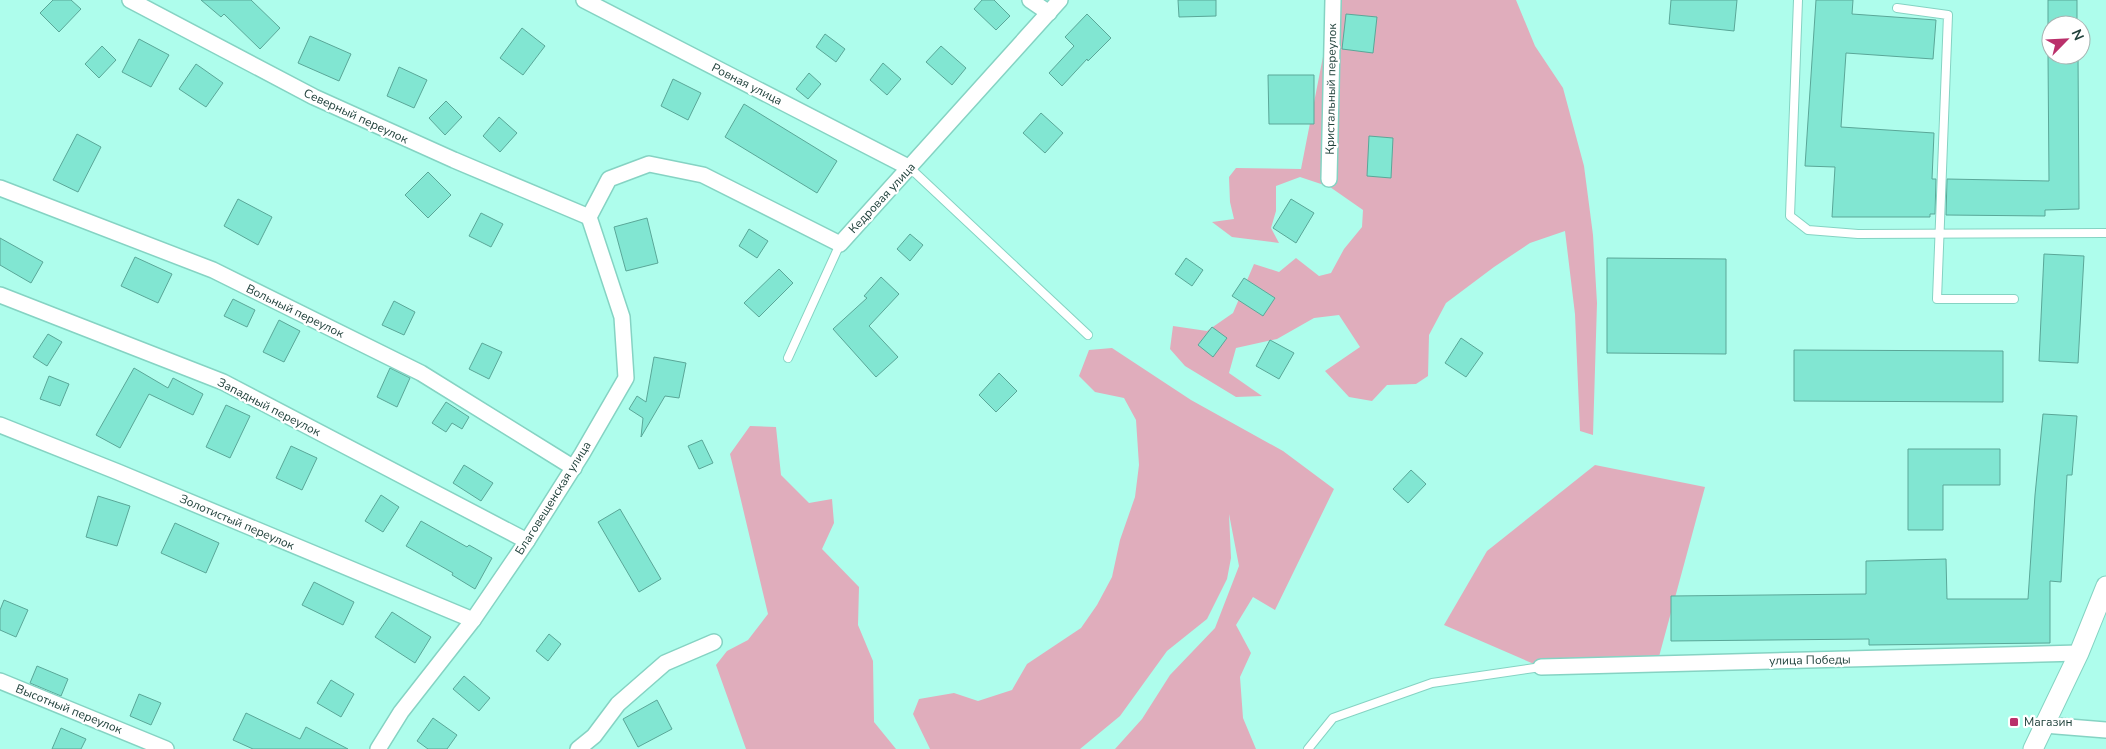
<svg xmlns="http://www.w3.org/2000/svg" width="2106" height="749" font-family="'Nunito Sans',sans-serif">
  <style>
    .green { fill: #e0adbc }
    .building { fill: #81e6d2; stroke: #5aa798 }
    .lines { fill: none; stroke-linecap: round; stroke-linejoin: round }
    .service-casing { stroke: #85d3c3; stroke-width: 10 }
    .minor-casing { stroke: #85d3c3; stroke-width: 18 }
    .tertiary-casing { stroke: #85d3c3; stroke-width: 21 }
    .service { stroke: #fff; stroke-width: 8 }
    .minor { stroke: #fff; stroke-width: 15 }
    .tertiary { stroke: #fff; stroke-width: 19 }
    .poi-dot { fill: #ba306b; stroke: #fff; stroke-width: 2 }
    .labels { text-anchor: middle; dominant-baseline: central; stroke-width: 4.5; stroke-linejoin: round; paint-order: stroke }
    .street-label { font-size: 12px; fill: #20413b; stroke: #fff }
    .poi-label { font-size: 12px; fill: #20413b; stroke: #fff; text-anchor: start }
  </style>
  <rect width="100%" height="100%" fill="#aefdec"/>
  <g class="green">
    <path d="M 1331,0 L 1516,0 L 1535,46 L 1563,88 L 1584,166 L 1593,235 L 1597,303 L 1593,435 L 1580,431 L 1575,314 L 1565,231 L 1530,243 L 1494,267 L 1446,303 L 1429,335 L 1428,376 L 1416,384 L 1387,385 L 1372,401 L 1349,397 L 1325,371 L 1360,347 L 1339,315 L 1314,318 L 1277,339 L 1236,348 L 1229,373 L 1262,396 L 1236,397 L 1185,366 L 1170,349 L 1173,326 L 1207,331 L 1233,313 L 1254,264 L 1279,272 L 1296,258 L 1319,276 L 1331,273 L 1344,249 L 1362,227 L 1363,210 L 1330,187 L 1300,177 L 1276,186 L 1276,211 L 1271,228 L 1279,243 L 1232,237 L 1212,222 L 1234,219 L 1230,202 L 1229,177 L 1236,168 L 1301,169 L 1328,31 Z"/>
    <path d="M 1112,348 L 1191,400 L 1283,451 L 1334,489 L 1275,610 L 1253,597 L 1236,625 L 1251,653 L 1240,677 L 1243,718 L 1256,749 L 1115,749 L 1142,719 L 1170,675 L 1215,628 L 1239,566 L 1229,514 L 1231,558 L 1227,579 L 1207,619 L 1167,651 L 1120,716 L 1080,749 L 930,749 L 913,714 L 919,699 L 954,693 L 978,701 L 1012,690 L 1027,664 L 1081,628 L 1097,605 L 1112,577 L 1120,540 L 1135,497 L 1139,465 L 1136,420 L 1124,398 L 1095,392 L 1079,376 L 1089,350 Z"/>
    <path d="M 750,426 L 776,427 L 781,475 L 809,503 L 832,499 L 834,523 L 822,549 L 859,587 L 858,625 L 873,661 L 874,722 L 896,749 L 746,749 L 716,665 L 727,651 L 748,640 L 768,614 L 730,454 Z"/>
    <path d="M 1595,465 L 1705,487 L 1657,664 L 1541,667 L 1444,625 L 1487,551 Z"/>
  </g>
  <g class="building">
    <path d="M 53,0 L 71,0 L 81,9 L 59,32 L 40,13 Z"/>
    <path d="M 201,0 L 251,0 L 280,28 L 260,49 L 224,14 L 221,17 Z"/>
    <path d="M 982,0 L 994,0 L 1010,16 L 996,30 L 974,9 Z"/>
    <path d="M 1178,0 L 1216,0 L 1216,16 L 1179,17 Z"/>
    <path d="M 1671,0 L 1737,0 L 1734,31 L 1669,24 Z"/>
    <path d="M 1816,0 L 1853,0 L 1852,14 L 1936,20 L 1933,59 L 1846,53 L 1841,127 L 1934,133 L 1932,179 L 1936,179 L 1935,214 L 1930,214 L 1930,217 L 1832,217 L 1835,167 L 1805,166 Z"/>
    <rect x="2048" y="0" width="29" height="25"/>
    <path d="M 1087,14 L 1111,38 L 1088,61 L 1087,59 L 1062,86 L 1049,73 L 1074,46 L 1065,37 Z"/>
    <path d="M 1346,14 L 1377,17 L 1373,53 L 1342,49 Z"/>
    <path d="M 522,28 L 545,46 L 523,75 L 500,58 Z"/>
    <path d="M 825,34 L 845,49 L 836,62 L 816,47 Z"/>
    <path d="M 310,36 L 351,54 L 339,81 L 298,63 Z"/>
    <path d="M 139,39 L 169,55 L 151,87 L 122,72 Z"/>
    <path d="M 102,46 L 116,60 L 99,78 L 85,64 Z"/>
    <path d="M 941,46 L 966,68 L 952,85 L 926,62 Z"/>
    <path d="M 2048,55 L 2078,55 L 2079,209 L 2045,210 L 2045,216 L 1946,215 L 1947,179 L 2049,181 Z"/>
    <path d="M 883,63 L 901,79 L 887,95 L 870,80 Z"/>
    <path d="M 196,64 L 223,83 L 206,107 L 179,89 Z"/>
    <path d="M 399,67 L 427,80 L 414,108 L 387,96 Z"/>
    <path d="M 809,73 L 821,84 L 808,99 L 796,89 Z"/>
    <path d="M 1268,75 L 1314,75 L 1314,124 L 1269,124 Z"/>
    <path d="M 673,79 L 701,93 L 688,120 L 661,106 Z"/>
    <path d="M 446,101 L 462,117 L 445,135 L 429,118 Z"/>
    <path d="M 744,104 L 837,161 L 817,193 L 725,137 Z"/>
    <path d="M 1041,113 L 1063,133 L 1045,153 L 1023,133 Z"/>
    <path d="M 499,117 L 517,133 L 500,152 L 483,136 Z"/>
    <path d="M 77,134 L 101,147 L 78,192 L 53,180 Z"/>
    <path d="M 1369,136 L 1393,138 L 1391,178 L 1367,176 Z"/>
    <path d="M 428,172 L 451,195 L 428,218 L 405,195 Z"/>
    <path d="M 238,199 L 272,217 L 258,245 L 224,226 Z"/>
    <path d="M 1291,199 L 1314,213 L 1296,243 L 1273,228 Z"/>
    <path d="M 481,213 L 503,224 L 491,247 L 469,236 Z"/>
    <path d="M 647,218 L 658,263 L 626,271 L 614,227 Z"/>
    <path d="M 749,229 L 768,241 L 757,258 L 739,246 Z"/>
    <path d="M 910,234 L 923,245 L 910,261 L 897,249 Z"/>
    <path d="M 0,238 L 43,262 L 31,283 L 0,265 Z"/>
    <path d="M 2044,254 L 2084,256 L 2078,363 L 2039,361 Z"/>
    <path d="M 135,257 L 172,274 L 158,303 L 121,286 Z"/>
    <path d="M 1186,258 L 1203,270 L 1192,286 L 1175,274 Z"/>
    <path d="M 1607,258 L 1726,259 L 1726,354 L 1607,353 Z"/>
    <path d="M 779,269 L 793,283 L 759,317 L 744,303 Z"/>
    <path d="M 881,277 L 899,294 L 869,326 L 898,357 L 876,377 L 833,329 L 867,298 L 864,296 Z"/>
    <path d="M 1244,278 L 1275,298 L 1263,316 L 1232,296 Z"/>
    <path d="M 233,299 L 255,310 L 247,327 L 224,316 Z"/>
    <path d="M 394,301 L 415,312 L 404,335 L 382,325 Z"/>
    <path d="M 279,320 L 300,331 L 284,362 L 263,352 Z"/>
    <path d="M 1212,327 L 1227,338 L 1213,357 L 1198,345 Z"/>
    <path d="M 48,334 L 62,342 L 47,366 L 33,357 Z"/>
    <path d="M 1461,338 L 1483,353 L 1466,377 L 1445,363 Z"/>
    <path d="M 1270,340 L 1294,353 L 1279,379 L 1256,366 Z"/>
    <path d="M 482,343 L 502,352 L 489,379 L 469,369 Z"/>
    <path d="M 1794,350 L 2003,351 L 2003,402 L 1794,401 Z"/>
    <path d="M 654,357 L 686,363 L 679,398 L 665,396 L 641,437 L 643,418 L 629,409 L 637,396 L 646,402 Z"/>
    <path d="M 134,368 L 168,388 L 173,378 L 203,394 L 193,415 L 149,394 L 120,448 L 96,435 Z"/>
    <path d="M 390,368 L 410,378 L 397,407 L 377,397 Z"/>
    <path d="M 999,373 L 1017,391 L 996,412 L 979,395 Z"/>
    <path d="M 49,376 L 69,384 L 60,406 L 40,399 Z"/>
    <path d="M 446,402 L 469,417 L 462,429 L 452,423 L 446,432 L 432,423 Z"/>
    <path d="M 226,405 L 250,416 L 230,458 L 206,447 Z"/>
    <path d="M 2043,414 L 2077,416 L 2072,475 L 2067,475 L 2061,582 L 2050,581 L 2050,643 L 1869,645 L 1869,639 L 1671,641 L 1671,596 L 1866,594 L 1866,561 L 1946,559 L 1947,599 L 2028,599 L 2035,495 Z"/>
    <path d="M 702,440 L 713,463 L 699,469 L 688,446 Z"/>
    <path d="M 291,446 L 317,458 L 302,490 L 276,478 Z"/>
    <path d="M 1908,449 L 2000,449 L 2000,485 L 1943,485 L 1943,530 L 1908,530 Z"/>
    <path d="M 464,465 L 493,483 L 481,501 L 453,483 Z"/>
    <path d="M 1411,470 L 1426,484 L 1408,503 L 1393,489 Z"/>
    <path d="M 381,495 L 399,507 L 383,532 L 365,521 Z"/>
    <path d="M 98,496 L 130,506 L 117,546 L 86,537 Z"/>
    <path d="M 620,509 L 661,579 L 639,592 L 598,522 Z"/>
    <path d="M 421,521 L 467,547 L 469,545 L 492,558 L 475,589 L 452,575 L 453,573 L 406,546 Z"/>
    <path d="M 175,523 L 219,543 L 206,573 L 161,553 Z"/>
    <path d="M 314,582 L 354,602 L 343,625 L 302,605 Z"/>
    <path d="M 4,600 L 28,610 L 16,637 L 0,630 L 0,610 Z"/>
    <path d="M 392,612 L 431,637 L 415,663 L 375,637 Z"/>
    <path d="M 549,634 L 561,644 L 548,661 L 536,651 Z"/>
    <path d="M 37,666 L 68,679 L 61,696 L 30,683 Z"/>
    <path d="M 464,676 L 490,698 L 479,711 L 453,689 Z"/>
    <path d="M 331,680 L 354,694 L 341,717 L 317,703 Z"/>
    <path d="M 139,694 L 161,703 L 151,725 L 130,716 Z"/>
    <path d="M 657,700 L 672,729 L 638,747 L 623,719 Z"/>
    <path d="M 246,713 L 300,739 L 306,727 L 348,749 L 253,749 L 233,740 Z"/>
    <path d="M 433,718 L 457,735 L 447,749 L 428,749 L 417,741 Z"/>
    <path d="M 61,728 L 86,739 L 81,749 L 52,749 Z"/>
  </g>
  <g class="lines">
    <g class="service-casing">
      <g id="service">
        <path d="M 1798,0 L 1790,216 L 1808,230 L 1858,234 L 2106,233"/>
        <path d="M 1897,8 L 1948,15 L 1937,299 L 2014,299"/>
        <path d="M 910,168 L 1088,335"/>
        <path d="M 788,358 L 840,244"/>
        <path d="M 1308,749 L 1333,718 L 1432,683 L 1541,667"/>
      </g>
    </g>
    <g class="minor-casing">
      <g id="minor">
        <path d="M 130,0 L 314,97 L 454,160 L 589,217"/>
        <path d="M 584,0 L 910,168"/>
        <path d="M 1030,0 L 1049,13"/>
        <path d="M 1329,179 L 1333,0"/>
        <path d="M 0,188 L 213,270 L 421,373 L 574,468"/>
        <path d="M 589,217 L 609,179 L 649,164 L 703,175 L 840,244 L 1060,0"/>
        <path d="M 0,295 L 223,382 L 527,541"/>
        <path d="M 0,425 L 118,472 L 473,620"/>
        <path d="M 1541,667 L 2079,653"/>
        <path d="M 0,681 L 166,749"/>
        <path d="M 2044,725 L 2106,730"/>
        <path d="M 378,749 L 401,712 L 473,620 L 527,541 L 582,454 L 626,378 L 622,317 L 589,217"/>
        <path d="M 578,749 L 594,736 L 618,704 L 665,663 L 714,642"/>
      </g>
    </g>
    <g class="tertiary-casing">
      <path id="tertiary" d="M 2033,749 L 2079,653 L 2106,586"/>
    </g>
    <use href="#service" class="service"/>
    <use href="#minor" class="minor"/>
    <use href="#tertiary" class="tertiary"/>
  </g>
  <rect class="poi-dot" x="2009" y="717" width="10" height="10" rx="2.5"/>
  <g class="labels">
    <g class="street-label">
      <text transform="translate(747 84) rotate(27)">Ровная улица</text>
      <text transform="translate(1331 89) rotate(-89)">Кристальный переулок</text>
      <text transform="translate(356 116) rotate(25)">Северный переулок</text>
      <text transform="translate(882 198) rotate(-47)">Кедровая улица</text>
      <text transform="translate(295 311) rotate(26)">Вольный переулок</text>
      <text transform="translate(269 407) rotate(27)">Западный переулок</text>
      <text transform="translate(553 498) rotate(-58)">Благовещенская улица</text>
      <text transform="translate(237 522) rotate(23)">Золотистый переулок</text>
      <text transform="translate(1810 660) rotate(-1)">улица Победы</text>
      <text transform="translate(69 709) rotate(22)">Высотный переулок</text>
    </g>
    <g class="poi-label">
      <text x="2024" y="722">Магазин</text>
    </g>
  </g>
  <g transform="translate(2066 40) rotate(66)"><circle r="24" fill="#ffffff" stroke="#a6b3b1"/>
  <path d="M0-4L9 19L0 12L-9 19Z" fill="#ba306b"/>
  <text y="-8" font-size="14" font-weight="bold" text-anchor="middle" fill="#20413b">N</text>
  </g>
</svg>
